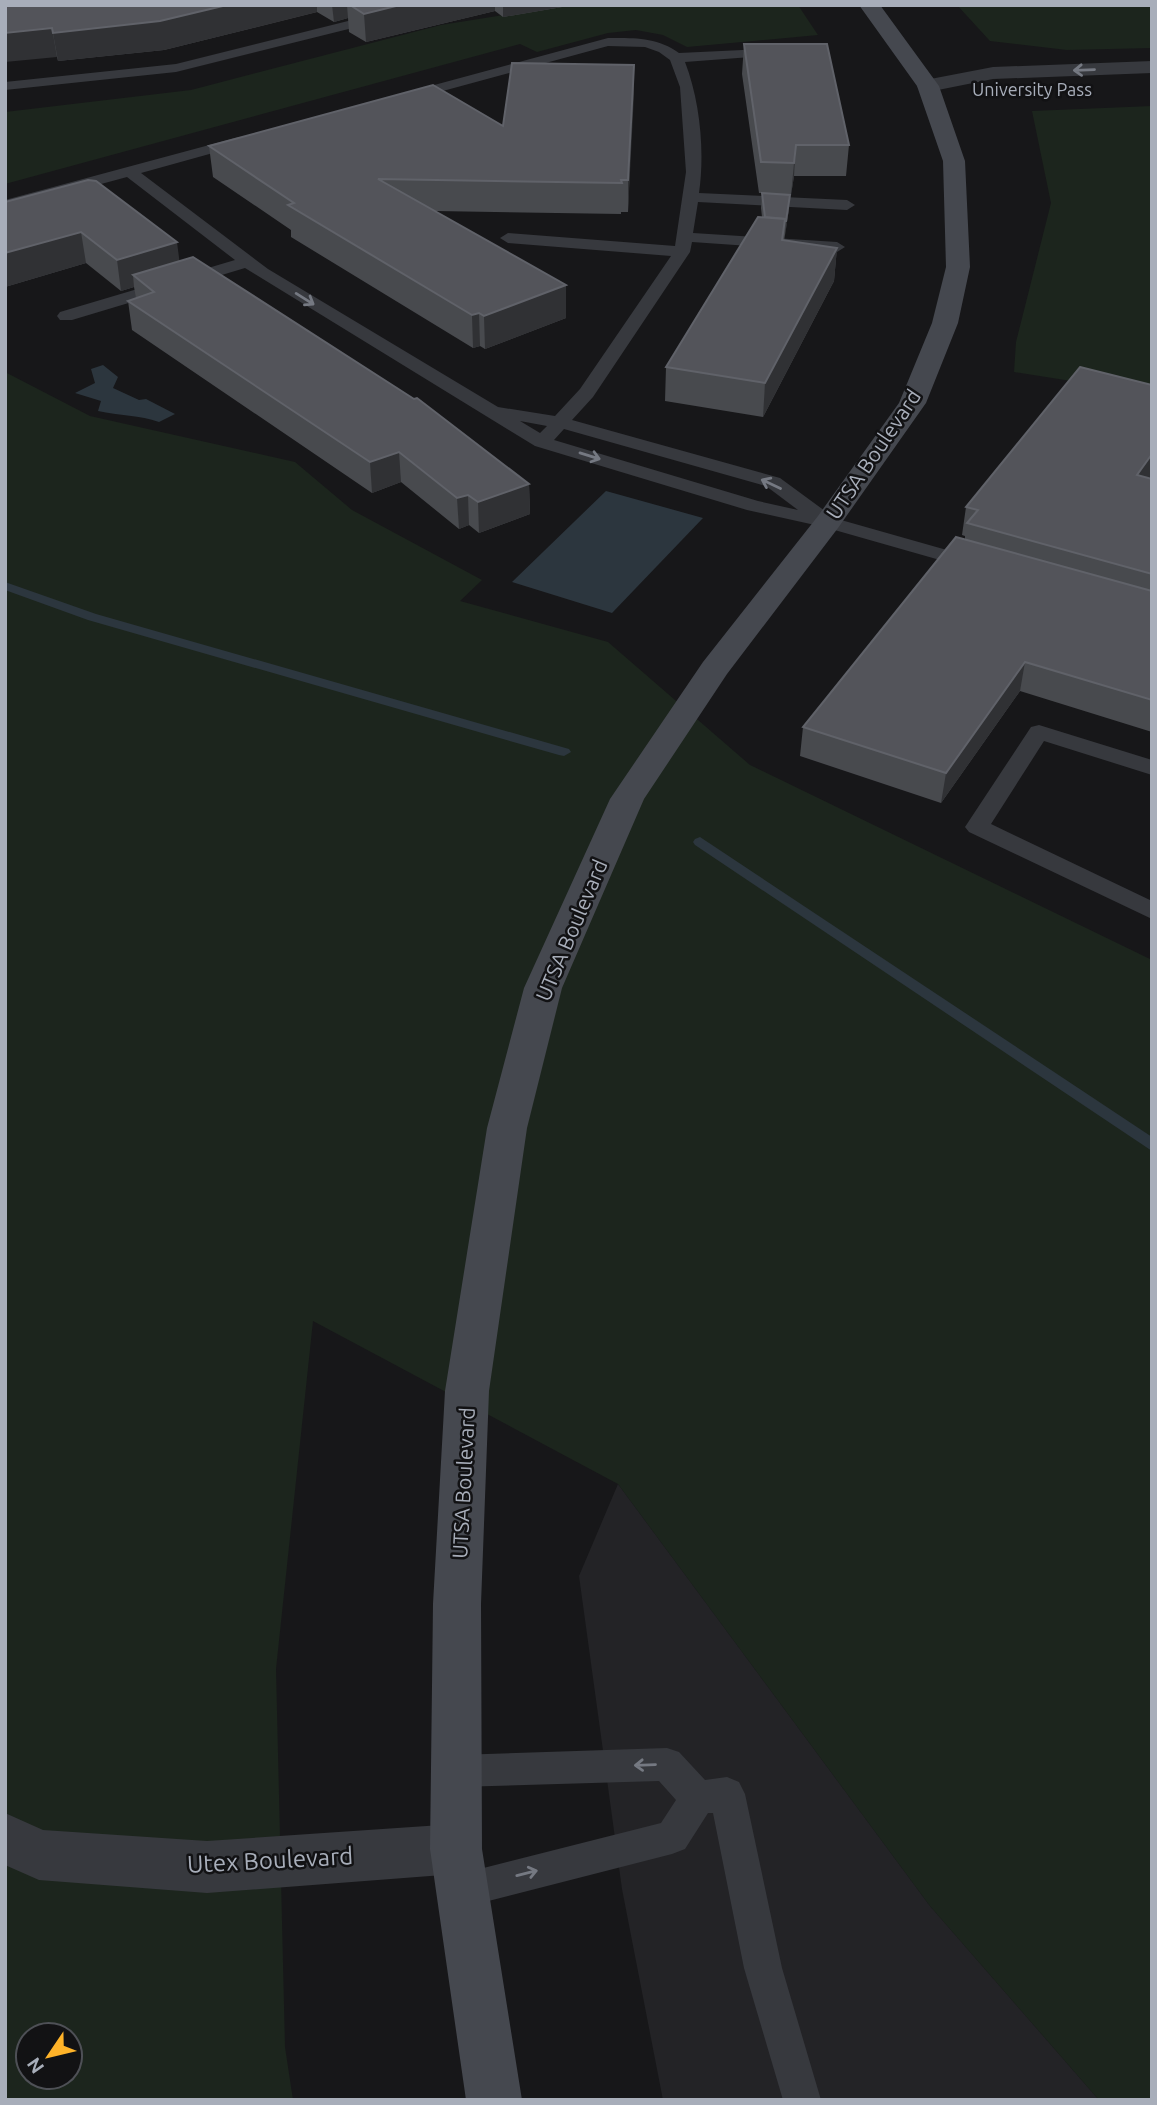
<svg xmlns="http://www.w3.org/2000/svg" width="1157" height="2105" font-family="Ubuntu,sans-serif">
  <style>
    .built { fill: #232326 }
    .green { fill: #1c251d; fill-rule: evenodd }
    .water { fill: #2c363e }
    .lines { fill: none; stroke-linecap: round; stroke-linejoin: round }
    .stream { fill: #2c363e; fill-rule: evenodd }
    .service { fill: #37393e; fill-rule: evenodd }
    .minor { fill: #37393e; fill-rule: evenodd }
    .tertiary { fill: #37393e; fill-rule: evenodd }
    .secondary { fill: #45484f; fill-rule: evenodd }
    .wall { fill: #484a4e }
    .shaded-wall { fill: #303134 }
    .building { fill: #53545a; stroke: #606269; stroke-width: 2 }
    .oneway { stroke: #757982 }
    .labels { text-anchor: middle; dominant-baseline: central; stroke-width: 5; stroke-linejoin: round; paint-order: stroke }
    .far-street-label { font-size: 18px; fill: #a8aeba; stroke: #121214 }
    .street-label { font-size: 21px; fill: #a8aeba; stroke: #121214 }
    .near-street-label { font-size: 24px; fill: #a8aeba; stroke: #121214 }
  </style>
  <rect width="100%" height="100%" fill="#171719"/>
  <path class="built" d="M 618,1484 L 930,1906 L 1099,2100 L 663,2100 L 622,1889 L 579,1576 Z"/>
  <g class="green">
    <path d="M 567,5 L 798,5 L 818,35 L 687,47 L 663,35 L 636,30 L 608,33 L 537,52 L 520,44 L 5,184 L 5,112 L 191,90 L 441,25 Z"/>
    <path d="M 957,5 L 1152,5 L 1152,48 L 1067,50 L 990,41 Z"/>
    <path d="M 1152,106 L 1152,389 L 1141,392 L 1014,372 L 1016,342 L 1051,203 L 1032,111 Z"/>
    <path d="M 5,372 L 90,416 L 295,462 L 352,510 L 482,580 L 460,601 L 608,642 L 750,765 L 1152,960 L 1152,2100 L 1099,2100 L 930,1906 L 618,1484 L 313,1321 L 276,1669 L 285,2047 L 293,2100 L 5,2100 ZM 28,2035 L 70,2035 L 70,2077 L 28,2077 Z"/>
  </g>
  <g class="water">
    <path d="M 103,365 L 118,377 L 113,388 L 139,400 L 146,399 L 175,414 L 159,422 C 140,415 119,416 98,411 L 101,401 L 75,393 L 95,383 L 91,369 Z"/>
    <path d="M 606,491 L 703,518 L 612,613 L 512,582 Z"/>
  </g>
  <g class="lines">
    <g class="stream">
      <path d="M 5,582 L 96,614 L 569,749 L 571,752 L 564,756 L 559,755 L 88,620 L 5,590 Z"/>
      <path d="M 700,837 L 1152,1137 L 1152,1151 L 695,845 L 693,842 L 695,839 Z"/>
    </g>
    <g class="service">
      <path d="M 412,5 L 449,5 L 442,9 L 413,13 L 176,72 L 5,90 L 5,82 L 176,64 Z"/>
      <path d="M 608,38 C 634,38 657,37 679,53 L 784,48 L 784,54 L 779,55 L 685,62 C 700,101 705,151 699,193 L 847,200 L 855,205 L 847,210 L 698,202 L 693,233 L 837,242 L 845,247 L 837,252 L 692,242 L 690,252 L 593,397 L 572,420 L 780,478 L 825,511 L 827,516 L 982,560 L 985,564 L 982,568 L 975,570 L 824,527 L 747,510 L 535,446 L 245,268 L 72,320 L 60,320 L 57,316 L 60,312 L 235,260 L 127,177 L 5,210 L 5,200 L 239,137 L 249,137 L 252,140 L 249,143 L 141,173 L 268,269 L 498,407 L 555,416 L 580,389 L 671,256 L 508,243 L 500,238 L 508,233 L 675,246 L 686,172 L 680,87 L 670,60 L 659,52 L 645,47 L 608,46 L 406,101 L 399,97 L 401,94 ZM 520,421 L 547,426 L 540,433 ZM 564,429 L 766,486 L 798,510 L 758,501 L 554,440 Z"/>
      <path d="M 1039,725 L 1152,760 L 1152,775 L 1044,741 L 991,824 L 1152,901 L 1152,919 L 969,832 L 965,827 L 1031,727 Z"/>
      <path d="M 667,1748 L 679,1752 L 705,1780 L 727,1777 L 739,1782 L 745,1794 L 782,1968 L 821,2100 L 783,2100 L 744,1968 L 713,1813 L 708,1813 L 685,1849 L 672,1854 L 461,1908 L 448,1903 L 443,1890 L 448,1877 L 661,1823 L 676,1800 L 659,1781 L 456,1787 L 444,1783 L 439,1771 L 444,1759 L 456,1755 Z"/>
    </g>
    <path class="minor" d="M 5,1813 L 43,1830 L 207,1841 L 456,1824 L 475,1831 L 482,1849 L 475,1867 L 456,1874 L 207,1893 L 39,1880 L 5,1865 Z"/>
    <path class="tertiary" d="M 1152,61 L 1152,73 L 993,79 L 928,92 L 920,91 L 917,86 L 920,81 L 993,67 Z"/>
    <path class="secondary" d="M 859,5 L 880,5 L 939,86 L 965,161 L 970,267 L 958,323 L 926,403 L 838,528 L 727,674 L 644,799 L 562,988 L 527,1128 L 489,1391 L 481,1604 L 482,1849 L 522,2100 L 466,2100 L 430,1849 L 433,1604 L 445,1391 L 487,1128 L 524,988 L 610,799 L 703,662 L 818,516 L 899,403 L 932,323 L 946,267 L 943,161 L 917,86 Z"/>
  </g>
  <g class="wall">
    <path d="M 5,5 L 568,5 L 568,6 L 503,17 L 495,11 L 366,42 L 349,32 L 348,18 L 334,22 L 317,12 L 164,50 L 58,61 L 57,57 Z"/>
    <path d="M 744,44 L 849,145 L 846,176 L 794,176 L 791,195 L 766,193 L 789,209 L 784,241 L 837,248 L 834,281 L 763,417 L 665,401 L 666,367 L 762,217 L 761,208 L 762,193 L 759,193 L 742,74 Z"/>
    <path d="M 634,65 L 628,212 L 621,212 L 621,214 L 435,211 L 566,318 L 485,349 L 480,346 L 473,348 L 291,237 L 291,230 L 213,177 L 209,146 L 503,126 Z"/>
    <path d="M 5,202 L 179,261 L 529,484 L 530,514 L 479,533 L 469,525 L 459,529 L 401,482 L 372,493 L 132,330 L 128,301 L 136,298 L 134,287 L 121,291 L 86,263 L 5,287 Z"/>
    <path d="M 1152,474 L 1149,478 L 1152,479 L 1152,732 L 1020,691 L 941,803 L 800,756 L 803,727 L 965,540 L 965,536 L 962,535 L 966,507 Z"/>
  </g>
  <g class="shaded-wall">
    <path d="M 227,5 L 317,5 L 317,12 L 164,50 L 58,61 L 53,33 Z"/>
    <path d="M 332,5 L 347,5 L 348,18 L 334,22 Z"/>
    <path d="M 350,5 L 495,5 L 495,11 L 366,42 L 364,14 Z"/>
    <path d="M 503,5 L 568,5 L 568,6 L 503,17 Z"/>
    <path d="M 52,28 L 57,57 L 5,62 L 5,33 Z"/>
    <path d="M 634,65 L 634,95 L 628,212 L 628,180 Z"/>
    <path d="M 796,145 L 794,176 L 791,195 L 794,163 Z"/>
    <path d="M 790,195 L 789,209 L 785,236 L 786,221 Z"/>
    <path d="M 81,232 L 86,263 L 5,287 L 5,253 Z"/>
    <path d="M 177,242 L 181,273 L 133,275 L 134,287 L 121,291 L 117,260 Z"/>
    <path d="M 837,248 L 834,281 L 763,417 L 765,383 Z"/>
    <path d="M 566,285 L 566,318 L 485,349 L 484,316 Z"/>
    <path d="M 479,313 L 480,346 L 473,348 L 472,315 Z"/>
    <path d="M 399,452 L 401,482 L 372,493 L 370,462 Z"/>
    <path d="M 1152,454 L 1152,474 L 1131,503 L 1137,475 Z"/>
    <path d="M 529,484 L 530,514 L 479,533 L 478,502 Z"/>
    <path d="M 468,495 L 469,525 L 459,529 L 457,498 Z"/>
    <path d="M 1025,662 L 1020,691 L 941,803 L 946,773 Z"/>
  </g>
  <g class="building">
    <path d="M 5,5 L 227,5 L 160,21 L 53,33 L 52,28 L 5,33 Z"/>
    <path d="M 350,5 L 400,5 L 364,14 Z"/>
    <path d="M 744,44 L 827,44 L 849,145 L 796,145 L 794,163 L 761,162 Z"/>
    <path d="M 512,63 L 634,65 L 628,180 L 621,180 L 622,183 L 378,179 L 566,285 L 484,316 L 479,313 L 472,315 L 288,205 L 294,203 L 209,146 L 433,85 L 503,126 Z"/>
    <path d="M 88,180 L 96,181 L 177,242 L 117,260 L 81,232 L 5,253 L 5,202 Z"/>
    <path d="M 762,193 L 790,195 L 786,221 L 785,221 L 785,219 L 765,217 Z"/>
    <path d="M 758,217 L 785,219 L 782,240 L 837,248 L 765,383 L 666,367 Z"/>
    <path d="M 193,257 L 414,399 L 417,398 L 529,484 L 478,502 L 468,495 L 457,498 L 399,452 L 370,462 L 128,301 L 154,292 L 133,275 Z"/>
    <path d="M 1080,367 L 1152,385 L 1152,454 L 1137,475 L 1152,479 L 1152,574 L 967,523 L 978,510 L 966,507 Z"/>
    <path d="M 956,537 L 1152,591 L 1152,700 L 1025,662 L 946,773 L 803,727 Z"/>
  </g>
  <defs><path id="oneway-shaft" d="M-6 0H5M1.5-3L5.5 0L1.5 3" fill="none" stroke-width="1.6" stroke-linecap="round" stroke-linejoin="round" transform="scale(1.75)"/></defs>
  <g class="oneway">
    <use href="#oneway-shaft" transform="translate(1084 70) rotate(178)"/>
    <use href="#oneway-shaft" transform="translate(305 299) rotate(32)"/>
    <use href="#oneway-shaft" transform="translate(590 456) rotate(17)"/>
    <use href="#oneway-shaft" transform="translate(771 484) rotate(-155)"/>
    <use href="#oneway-shaft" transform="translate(645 1765) rotate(178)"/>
    <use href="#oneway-shaft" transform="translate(527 1873) rotate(-14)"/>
  </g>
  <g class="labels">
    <g class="far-street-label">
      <text x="1032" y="89">University Pass</text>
    </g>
    <g class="street-label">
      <text transform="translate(873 454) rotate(-56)">UTSA Boulevard</text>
      <text transform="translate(571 930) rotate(-67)">UTSA Boulevard</text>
      <text transform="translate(463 1483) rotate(-87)">UTSA Boulevard</text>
    </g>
    <g class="near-street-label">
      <text transform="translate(270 1860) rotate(-3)">Utex Boulevard</text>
    </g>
  </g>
  <rect width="1157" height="2105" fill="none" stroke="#a8aeba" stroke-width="14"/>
  <g transform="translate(49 2056) rotate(235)"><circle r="33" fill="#121214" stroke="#4e5056" stroke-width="2"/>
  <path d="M0-5L12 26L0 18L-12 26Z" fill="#ffb329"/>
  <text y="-10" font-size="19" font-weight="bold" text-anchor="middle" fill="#a8aeba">N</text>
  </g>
</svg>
